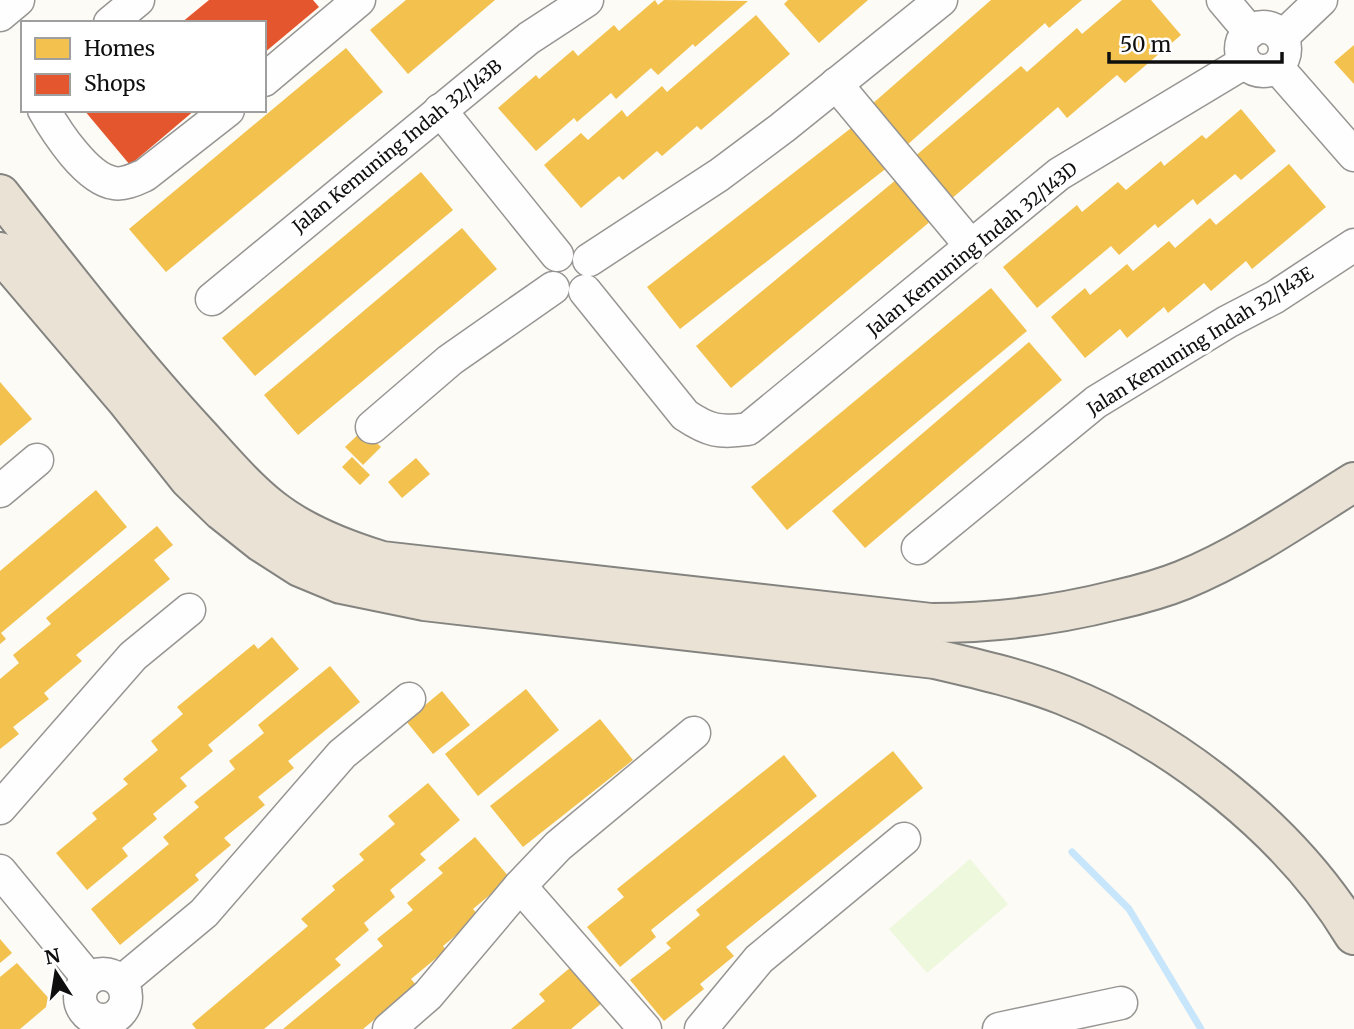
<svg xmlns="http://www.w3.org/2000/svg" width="1354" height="1029" font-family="Merriweather,serif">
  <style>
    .pitch { fill: #eef8dd }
    .homes { fill: #f2c14e }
    .shops { fill: #e4572e }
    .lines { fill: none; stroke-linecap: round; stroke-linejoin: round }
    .stream { stroke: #c7e5fb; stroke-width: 7 }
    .minor-casing { stroke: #969593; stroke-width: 35 }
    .highway-casing { stroke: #838380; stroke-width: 42 }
    .minor { stroke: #fffefe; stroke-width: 32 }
    .highway { stroke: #ebe2d6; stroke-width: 38 }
    .labels { text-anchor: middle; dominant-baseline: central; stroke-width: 7; stroke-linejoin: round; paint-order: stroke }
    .street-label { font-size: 18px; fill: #0f0f0f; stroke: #fff }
  </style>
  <rect width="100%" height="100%" fill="#fcfbf5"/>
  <path class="pitch" d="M 970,859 L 1008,904 L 927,973 L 889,929 Z"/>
  <g class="homes">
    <path d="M 406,0 L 495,0 L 408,74 L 370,30 Z"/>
    <path d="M 655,0 L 658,5 L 664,0 L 748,1 L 695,47 L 693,44 L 658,75 L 651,68 L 616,99 L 611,93 L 577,122 L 574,118 L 536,151 L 498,108 L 536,75 L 539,79 L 573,50 L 578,56 L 614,25 L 619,31 Z"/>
    <path d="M 788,0 L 868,0 L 819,43 L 784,4 Z"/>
    <path d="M 991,0 L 1082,0 L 1049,28 L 1045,23 L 907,145 L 871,105 Z"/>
    <path d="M 1122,0 L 1151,0 L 1181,35 L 1125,83 L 1117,75 L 1067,118 L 1058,107 L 950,200 L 913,158 L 1021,66 L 1027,72 L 1077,28 L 1082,34 Z"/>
    <path d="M 756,15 L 790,54 L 701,130 L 697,126 L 662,156 L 657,151 L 623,180 L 619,176 L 581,208 L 544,165 L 581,133 L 588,140 L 622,110 L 627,117 L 662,86 L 667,92 Z"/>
    <path d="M 1354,45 L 1354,84 L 1334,62 Z"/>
    <path d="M 346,48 L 383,92 L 166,272 L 129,229 Z"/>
    <path d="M 1241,109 L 1276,151 L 1241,180 L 1235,174 L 1197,205 L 1193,199 L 1158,228 L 1155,224 L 1119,255 L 1111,246 L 1037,308 L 1003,267 L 1077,205 L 1082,212 L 1118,182 L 1126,190 L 1161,161 L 1164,166 L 1202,135 L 1206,139 Z"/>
    <path d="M 855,125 L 888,167 L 680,329 L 647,287 Z"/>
    <path d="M 1289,164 L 1326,207 L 1252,269 L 1246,261 L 1211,291 L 1204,283 L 1168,313 L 1164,307 L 1127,338 L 1120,329 L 1085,358 L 1051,317 L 1085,288 L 1090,295 L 1127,264 L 1133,271 L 1169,241 L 1175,248 L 1210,218 L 1216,225 Z"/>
    <path d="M 421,172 L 453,210 L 255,376 L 222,338 Z"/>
    <path d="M 897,179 L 932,220 L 731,388 L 696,346 Z"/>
    <path d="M 462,228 L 497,269 L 298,435 L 264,395 Z"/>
    <path d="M 991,288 L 1027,331 L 787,530 L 751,487 Z"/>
    <path d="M 1029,342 L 1062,380 L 865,548 L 832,511 Z"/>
    <path d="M 0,382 L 32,419 L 0,446 Z"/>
    <path d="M 363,430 L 381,447 L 363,465 L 345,447 Z"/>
    <path d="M 352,457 L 370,475 L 360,485 L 342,467 Z"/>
    <path d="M 416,458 L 430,474 L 402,498 L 388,482 Z"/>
    <path d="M 96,490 L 127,527 L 1,633 L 6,639 L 0,644 L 0,571 Z"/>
    <path d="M 157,526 L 173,545 L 154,560 L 170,579 L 76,655 L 82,661 L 44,693 L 49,699 L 13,727 L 19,734 L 0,749 L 0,679 L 19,663 L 13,655 L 51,624 L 46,618 Z"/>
    <path d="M 272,637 L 299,669 L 208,745 L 213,751 L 180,778 L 187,786 L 153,814 L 157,819 L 122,848 L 128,856 L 87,890 L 56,853 L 97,819 L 92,813 L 128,784 L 123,779 L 158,750 L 151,741 L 183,714 L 177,707 L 254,644 L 258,649 Z"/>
    <path d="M 330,666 L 360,702 L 288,761 L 294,768 L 258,797 L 265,805 L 224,838 L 231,845 L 195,875 L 199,880 L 120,945 L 91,909 L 169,844 L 163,837 L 199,807 L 194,802 L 235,769 L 229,761 L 264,733 L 258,725 Z"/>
    <path d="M 526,689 L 559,730 L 478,796 L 445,754 Z"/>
    <path d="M 442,691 L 470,725 L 433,754 L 406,721 Z"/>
    <path d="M 600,719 L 633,760 L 523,847 L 490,806 Z"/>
    <path d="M 893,751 L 923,788 L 726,947 L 734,956 L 700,984 L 704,989 L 664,1021 L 630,980 L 671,948 L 666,943 L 700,915 L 696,910 Z"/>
    <path d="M 784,755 L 817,796 L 651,930 L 656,937 L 620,967 L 587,927 L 624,897 L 617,889 Z"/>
    <path d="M 428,783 L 460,820 L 420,854 L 426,860 L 390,890 L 395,897 L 364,923 L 369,930 L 335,959 L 341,965 L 264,1029 L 196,1029 L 192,1024 L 308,926 L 301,919 L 335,890 L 332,886 L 364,860 L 359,854 L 395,824 L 388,816 Z"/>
    <path d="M 475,837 L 510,878 L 473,909 L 479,916 L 443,946 L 446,950 L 411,979 L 416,985 L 363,1029 L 283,1029 L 383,946 L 377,939 L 413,910 L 407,903 L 443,873 L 438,868 Z"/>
    <path d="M 0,939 L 12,953 L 0,963 Z"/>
    <path d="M 578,961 L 609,997 L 571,1029 L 511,1029 L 545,1001 L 539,994 Z"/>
    <path d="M 17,963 L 52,1002 L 20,1029 L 0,1029 L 0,977 Z"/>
  </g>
  <g class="shops">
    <path d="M 209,0 L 313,0 L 319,7 L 264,53 L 264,23 L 181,23 Z"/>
    <path d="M 84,110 L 195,110 L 130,165 Z"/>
  </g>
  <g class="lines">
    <path class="stream" d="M 1072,852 L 1129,909 L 1201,1029"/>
    <g class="minor-casing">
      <g id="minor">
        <path d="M 1223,0 L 1250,32"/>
        <path d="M 0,15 L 18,0"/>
        <path d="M 110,23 L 138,0"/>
        <circle cx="1263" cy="49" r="22"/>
        <path d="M 1282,37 L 1321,0"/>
        <path d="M 1277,67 L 1354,155"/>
        <path d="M 264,80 L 359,0"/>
        <path d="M 836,84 L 971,246"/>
        <path d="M 44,110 C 57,133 87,179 114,183 C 124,185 136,179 145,175 L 228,110"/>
        <path d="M 440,110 L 557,255"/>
        <path d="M 589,260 L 719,175 L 782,128 L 941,0"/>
        <path d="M 585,291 L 685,415 C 709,431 719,433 748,429 L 1059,174 L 1245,62"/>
        <path d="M 212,299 L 529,38 L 587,0"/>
        <path d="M 372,427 L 450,360 L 553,288"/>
        <path d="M 0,491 L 37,460"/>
        <path d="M 918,548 L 1096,402 L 1227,322 L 1275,297 L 1354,245"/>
        <path d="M 0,808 L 133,656 L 189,610"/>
        <path d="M 0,871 L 89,979"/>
        <path d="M 520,886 L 645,1029"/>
        <circle cx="103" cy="997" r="23"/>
        <path d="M 121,982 L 204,913 L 342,754 L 409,699"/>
        <path d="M 389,1029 L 428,995 L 520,886 L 558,846 L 694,733"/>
        <path d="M 701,1029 L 759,959 L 904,839"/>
        <path d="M 999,1029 L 1121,1003"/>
      </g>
    </g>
    <g class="highway-casing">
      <g id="highway">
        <path d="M 0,194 C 64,275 127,357 197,433 C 221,459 244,487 272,509 C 304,534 343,549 382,561 L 931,623 C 996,623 1053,616 1116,600 C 1138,595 1161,589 1183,580 C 1244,555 1298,517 1354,482"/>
        <path d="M 0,252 L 127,401 L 189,479 L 222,511 L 261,542 L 300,567 L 341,584 L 424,601 L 935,659 C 978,669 1022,679 1063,695 C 1176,740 1291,831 1354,935"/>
      </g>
    </g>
    <use href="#minor" class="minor"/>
    <use href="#highway" class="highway"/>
  </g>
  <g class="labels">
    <g class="street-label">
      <text transform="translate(397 146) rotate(-39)">Jalan Kemuning Indah 32/143B</text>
      <text transform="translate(972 249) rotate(-39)">Jalan Kemuning Indah 32/143D</text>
      <text transform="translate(1200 341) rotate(-32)">Jalan Kemuning Indah 32/143E</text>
    </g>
  </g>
  <rect x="21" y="21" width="245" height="91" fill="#ffffff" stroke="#9f9f9f" stroke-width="2"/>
  <rect x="35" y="38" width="35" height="21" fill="#f2c14e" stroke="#9f9f9f" stroke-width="2"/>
  <text x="84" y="56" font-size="21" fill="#0f0f0f">Homes</text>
  <rect x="35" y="74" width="35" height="21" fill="#e4572e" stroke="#9f9f9f" stroke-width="2"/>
  <text x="84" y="91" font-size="21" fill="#0f0f0f">Shops</text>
  <g transform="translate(56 973) rotate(348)" stroke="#ffffff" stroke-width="5" paint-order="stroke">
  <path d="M0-5L12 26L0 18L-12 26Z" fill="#0f0f0f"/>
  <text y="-10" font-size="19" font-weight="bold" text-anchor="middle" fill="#0f0f0f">N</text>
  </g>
  <path d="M1109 52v10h173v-10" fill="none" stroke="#0f0f0f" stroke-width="3.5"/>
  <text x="1120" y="52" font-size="21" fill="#0f0f0f" stroke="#ffffff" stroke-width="5" paint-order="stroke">50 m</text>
</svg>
